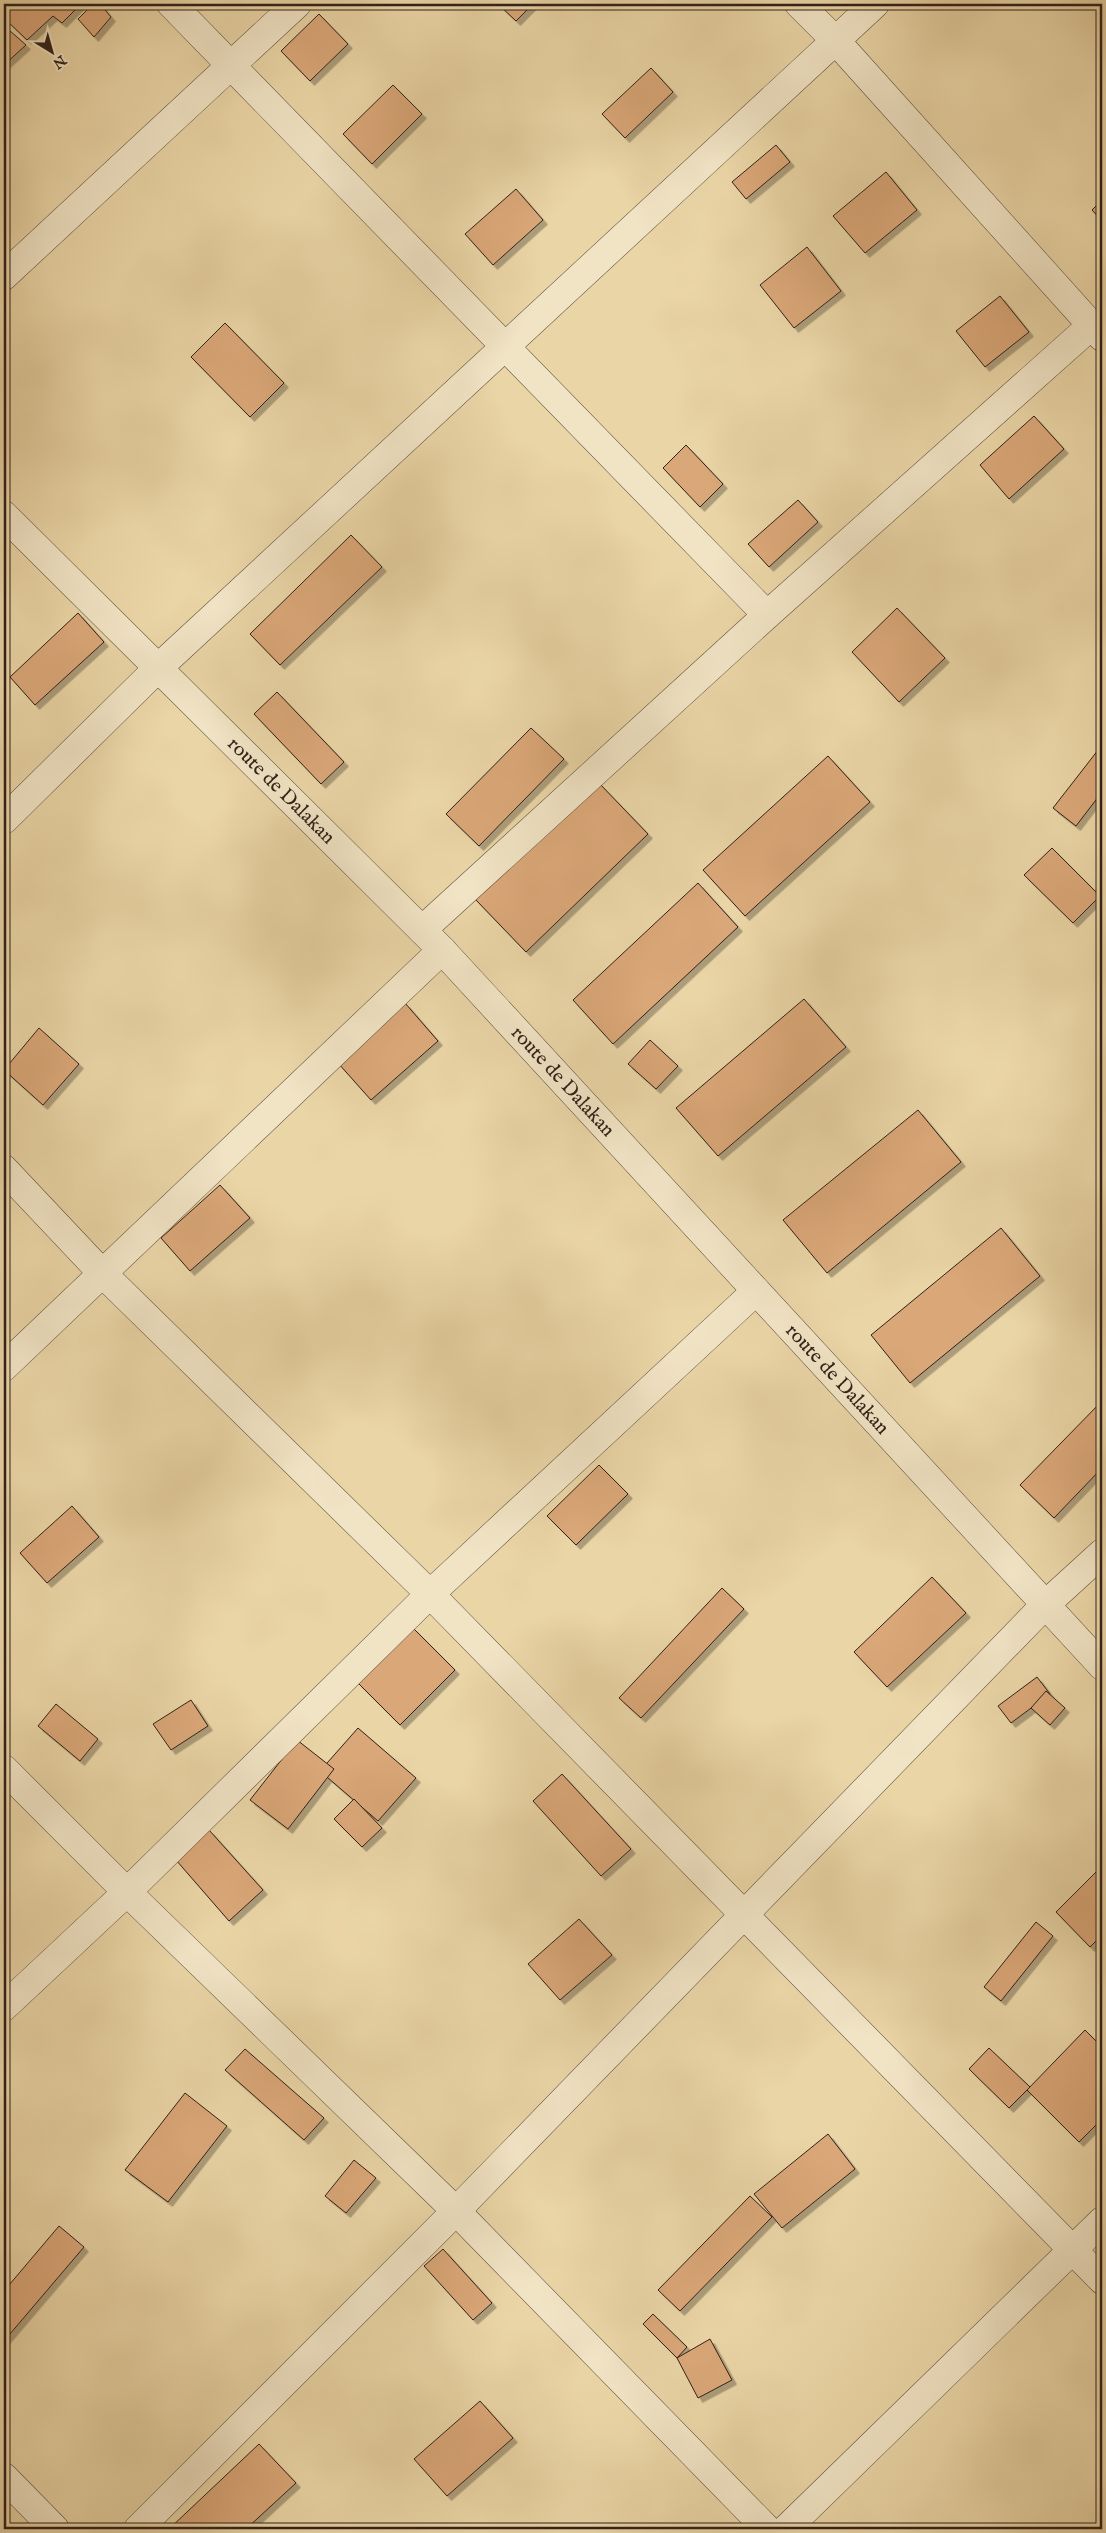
<svg xmlns="http://www.w3.org/2000/svg" width="1106" height="2533" font-family="'IM FELL English',serif">
  <style>
    .building { fill: #daa778; stroke: #30211a; filter: url(#shadow) }
    .lines { fill: none; stroke-linecap: round; stroke-linejoin: round }
    .minor-casing { stroke: #5e4e3d; stroke-width: 29 }
    .minor { stroke: #f1e4c5; stroke-width: 28 }
    .labels { text-anchor: middle; dominant-baseline: central; stroke-width: 4; stroke-linejoin: round; paint-order: stroke }
    .street-label { font-size: 20px; fill: #30211a; stroke: #f1e4c5 }
  </style>
  <defs>
    <filter id="shadow"><feDropShadow dx="4.5" dy="4.5" stdDeviation="0" flood-color="#0004"/></filter>
  </defs>
  <rect width="100%" height="100%" fill="#ead5a6"/>
  <filter id="stains"><feTurbulence type="fractalNoise" baseFrequency=".004" numOctaves="4"/><feColorMatrix values="0 0 0 0 .2 0 0 0 0 .09 0 0 0 0 .02 0 0 0 .5 -.17"/></filter>
  <radialGradient id="worn" r=".72"><stop offset=".6" stop-color="#630" stop-opacity="0"/><stop offset="1" stop-color="#630" stop-opacity=".3"/></radialGradient>
  <g class="building">
    <path d="M 7,4 L 81,4 L 62,23 L 53,16 L 27,40 L 4,18 L 4,7 Z"/>
    <path d="M 93,4 L 100,4 L 111,17 L 94,37 L 78,19 Z"/>
    <path d="M 498,4 L 533,4 L 516,21 Z"/>
    <path d="M 319,14 L 348,44 L 310,81 L 281,51 Z"/>
    <path d="M 9,30 L 26,45 L 4,65 L 4,35 Z"/>
    <path d="M 651,68 L 673,92 L 625,138 L 602,114 Z"/>
    <path d="M 393,85 L 422,114 L 372,164 L 343,134 Z"/>
    <path d="M 776,145 L 790,162 L 746,199 L 732,182 Z"/>
    <path d="M 886,172 L 917,210 L 865,253 L 833,216 Z"/>
    <path d="M 516,189 L 543,220 L 493,265 L 465,234 Z"/>
    <path d="M 1102,200 L 1102,221 L 1092,210 Z"/>
    <path d="M 807,247 L 841,291 L 794,328 L 760,285 Z"/>
    <path d="M 1000,296 L 1029,332 L 985,367 L 956,331 Z"/>
    <path d="M 225,323 L 284,383 L 250,417 L 191,357 Z"/>
    <path d="M 1034,416 L 1064,449 L 1009,499 L 980,465 Z"/>
    <path d="M 686,445 L 723,484 L 700,507 L 663,468 Z"/>
    <path d="M 798,500 L 818,522 L 769,567 L 748,544 Z"/>
    <path d="M 351,535 L 382,567 L 280,665 L 250,634 Z"/>
    <path d="M 897,608 L 945,658 L 899,702 L 852,652 Z"/>
    <path d="M 78,613 L 104,642 L 35,705 L 10,677 Z"/>
    <path d="M 277,692 L 344,762 L 321,784 L 254,714 Z"/>
    <path d="M 531,728 L 564,759 L 479,846 L 446,814 Z"/>
    <path d="M 1102,745 L 1102,792 L 1076,826 L 1053,808 Z"/>
    <path d="M 828,756 L 870,802 L 745,916 L 703,870 Z"/>
    <path d="M 597,781 L 648,834 L 526,952 L 475,899 Z"/>
    <path d="M 1052,848 L 1100,896 L 1073,923 L 1024,875 Z"/>
    <path d="M 698,883 L 738,927 L 613,1044 L 573,1000 Z"/>
    <path d="M 804,999 L 846,1047 L 718,1156 L 676,1108 Z"/>
    <path d="M 405,1003 L 438,1041 L 371,1100 L 338,1063 Z"/>
    <path d="M 39,1028 L 79,1064 L 43,1105 L 4,1070 Z"/>
    <path d="M 650,1040 L 678,1066 L 656,1089 L 628,1064 Z"/>
    <path d="M 918,1110 L 961,1162 L 827,1273 L 783,1220 Z"/>
    <path d="M 220,1185 L 250,1218 L 190,1271 L 161,1238 Z"/>
    <path d="M 1001,1228 L 1040,1276 L 910,1383 L 871,1335 Z"/>
    <path d="M 1102,1401 L 1102,1468 L 1054,1518 L 1020,1485 Z"/>
    <path d="M 599,1465 L 628,1494 L 576,1545 L 547,1516 Z"/>
    <path d="M 72,1506 L 99,1537 L 47,1583 L 20,1553 Z"/>
    <path d="M 932,1577 L 966,1613 L 887,1687 L 854,1652 Z"/>
    <path d="M 722,1588 L 744,1609 L 641,1718 L 619,1698 Z"/>
    <path d="M 412,1627 L 455,1670 L 400,1725 L 357,1682 Z"/>
    <path d="M 1037,1677 L 1050,1694 L 1011,1723 L 998,1706 Z"/>
    <path d="M 1046,1691 L 1065,1708 L 1050,1725 L 1031,1708 Z"/>
    <path d="M 191,1700 L 208,1726 L 171,1750 L 153,1724 Z"/>
    <path d="M 56,1704 L 98,1739 L 80,1761 L 38,1726 Z"/>
    <path d="M 358,1728 L 416,1778 L 378,1821 L 320,1771 Z"/>
    <path d="M 297,1740 L 334,1769 L 288,1829 L 250,1800 Z"/>
    <path d="M 562,1774 L 631,1849 L 601,1876 L 533,1801 Z"/>
    <path d="M 354,1799 L 382,1828 L 362,1847 L 334,1819 Z"/>
    <path d="M 209,1830 L 263,1890 L 229,1921 L 176,1860 Z"/>
    <path d="M 1102,1866 L 1102,1935 L 1090,1947 L 1056,1912 Z"/>
    <path d="M 579,1919 L 612,1955 L 560,2000 L 528,1964 Z"/>
    <path d="M 1036,1922 L 1053,1936 L 1001,2001 L 984,1987 Z"/>
    <path d="M 1085,2030 L 1102,2047 L 1102,2119 L 1079,2142 L 1027,2090 Z"/>
    <path d="M 989,2048 L 1030,2087 L 1009,2108 L 969,2069 Z"/>
    <path d="M 245,2049 L 324,2118 L 304,2140 L 225,2070 Z"/>
    <path d="M 185,2093 L 227,2126 L 168,2202 L 125,2170 Z"/>
    <path d="M 828,2134 L 855,2169 L 782,2228 L 754,2194 Z"/>
    <path d="M 354,2160 L 376,2178 L 346,2213 L 325,2196 Z"/>
    <path d="M 750,2196 L 772,2217 L 680,2311 L 658,2290 Z"/>
    <path d="M 59,2226 L 84,2247 L 4,2341 L 4,2291 Z"/>
    <path d="M 443,2249 L 492,2303 L 473,2320 L 424,2266 Z"/>
    <path d="M 653,2314 L 687,2347 L 677,2358 L 643,2324 Z"/>
    <path d="M 710,2339 L 732,2380 L 698,2398 L 677,2358 Z"/>
    <path d="M 480,2401 L 513,2438 L 447,2496 L 414,2459 Z"/>
    <path d="M 259,2444 L 296,2483 L 246,2529 L 169,2529 Z"/>
  </g>
  <g class="lines">
    <g class="minor-casing">
      <g id="minor">
        <path d="M 171,4 L 767,615"/>
        <path d="M 799,4 L 836,41 L 1102,337"/>
        <path d="M 4,276 L 297,4"/>
        <path id="s1" d="M 4,515 L 442,950 L 1102,1666"/>
        <path d="M 4,820 L 158,668 L 875,4"/>
        <path d="M 422,930 L 767,615 L 1092,325"/>
        <path d="M 4,1169 L 103,1274 L 430,1594 L 1102,2280"/>
        <path d="M 4,1367 L 442,950"/>
        <path d="M 4,1769 L 127,1892 L 456,2211 L 767,2529"/>
        <path d="M 4,2007 L 127,1892 L 430,1594 L 756,1291"/>
        <path d="M 4,2477 L 55,2529"/>
        <path d="M 138,2529 L 456,2211 L 1045,1605 L 1102,1553"/>
        <path d="M 786,2529 L 1102,2221"/>
      </g>
    </g>
    <use href="#minor" class="minor"/>
  </g>
  <g class="labels">
    <g class="street-label">
      <text stroke="none"><textPath href="#s1" startOffset="391">route de Dalakan</textPath></text>
      <text stroke="none"><textPath href="#s1" startOffset="796">route de Dalakan</textPath></text>
      <text stroke="none"><textPath href="#s1" startOffset="1201">route de Dalakan</textPath></text>
    </g>
  </g>
  <rect width="1106" height="2533" fill="none" stroke="#ead5a6" stroke-width="20"/>
  <rect x="5" y="5" width="1096" height="2523" fill="none" stroke="#30211a" stroke-width="2.5"/>
  <rect x="10" y="10" width="1086" height="2513" fill="none" stroke="#30211a"/>
  <g transform="translate(52 52) rotate(143)" stroke="#f1e4c5" stroke-width="4" paint-order="stroke">
  <path d="M0-4L9 19L0 12L-9 19Z" fill="#30211a"/>
  <text y="-8" font-size="14" font-weight="bold" text-anchor="middle" fill="#30211a">N</text>
  </g>
  <rect width="100%" height="100%" filter="url(#stains)"/>
  <rect width="100%" height="100%" fill="url(#worn)"/>
</svg>
